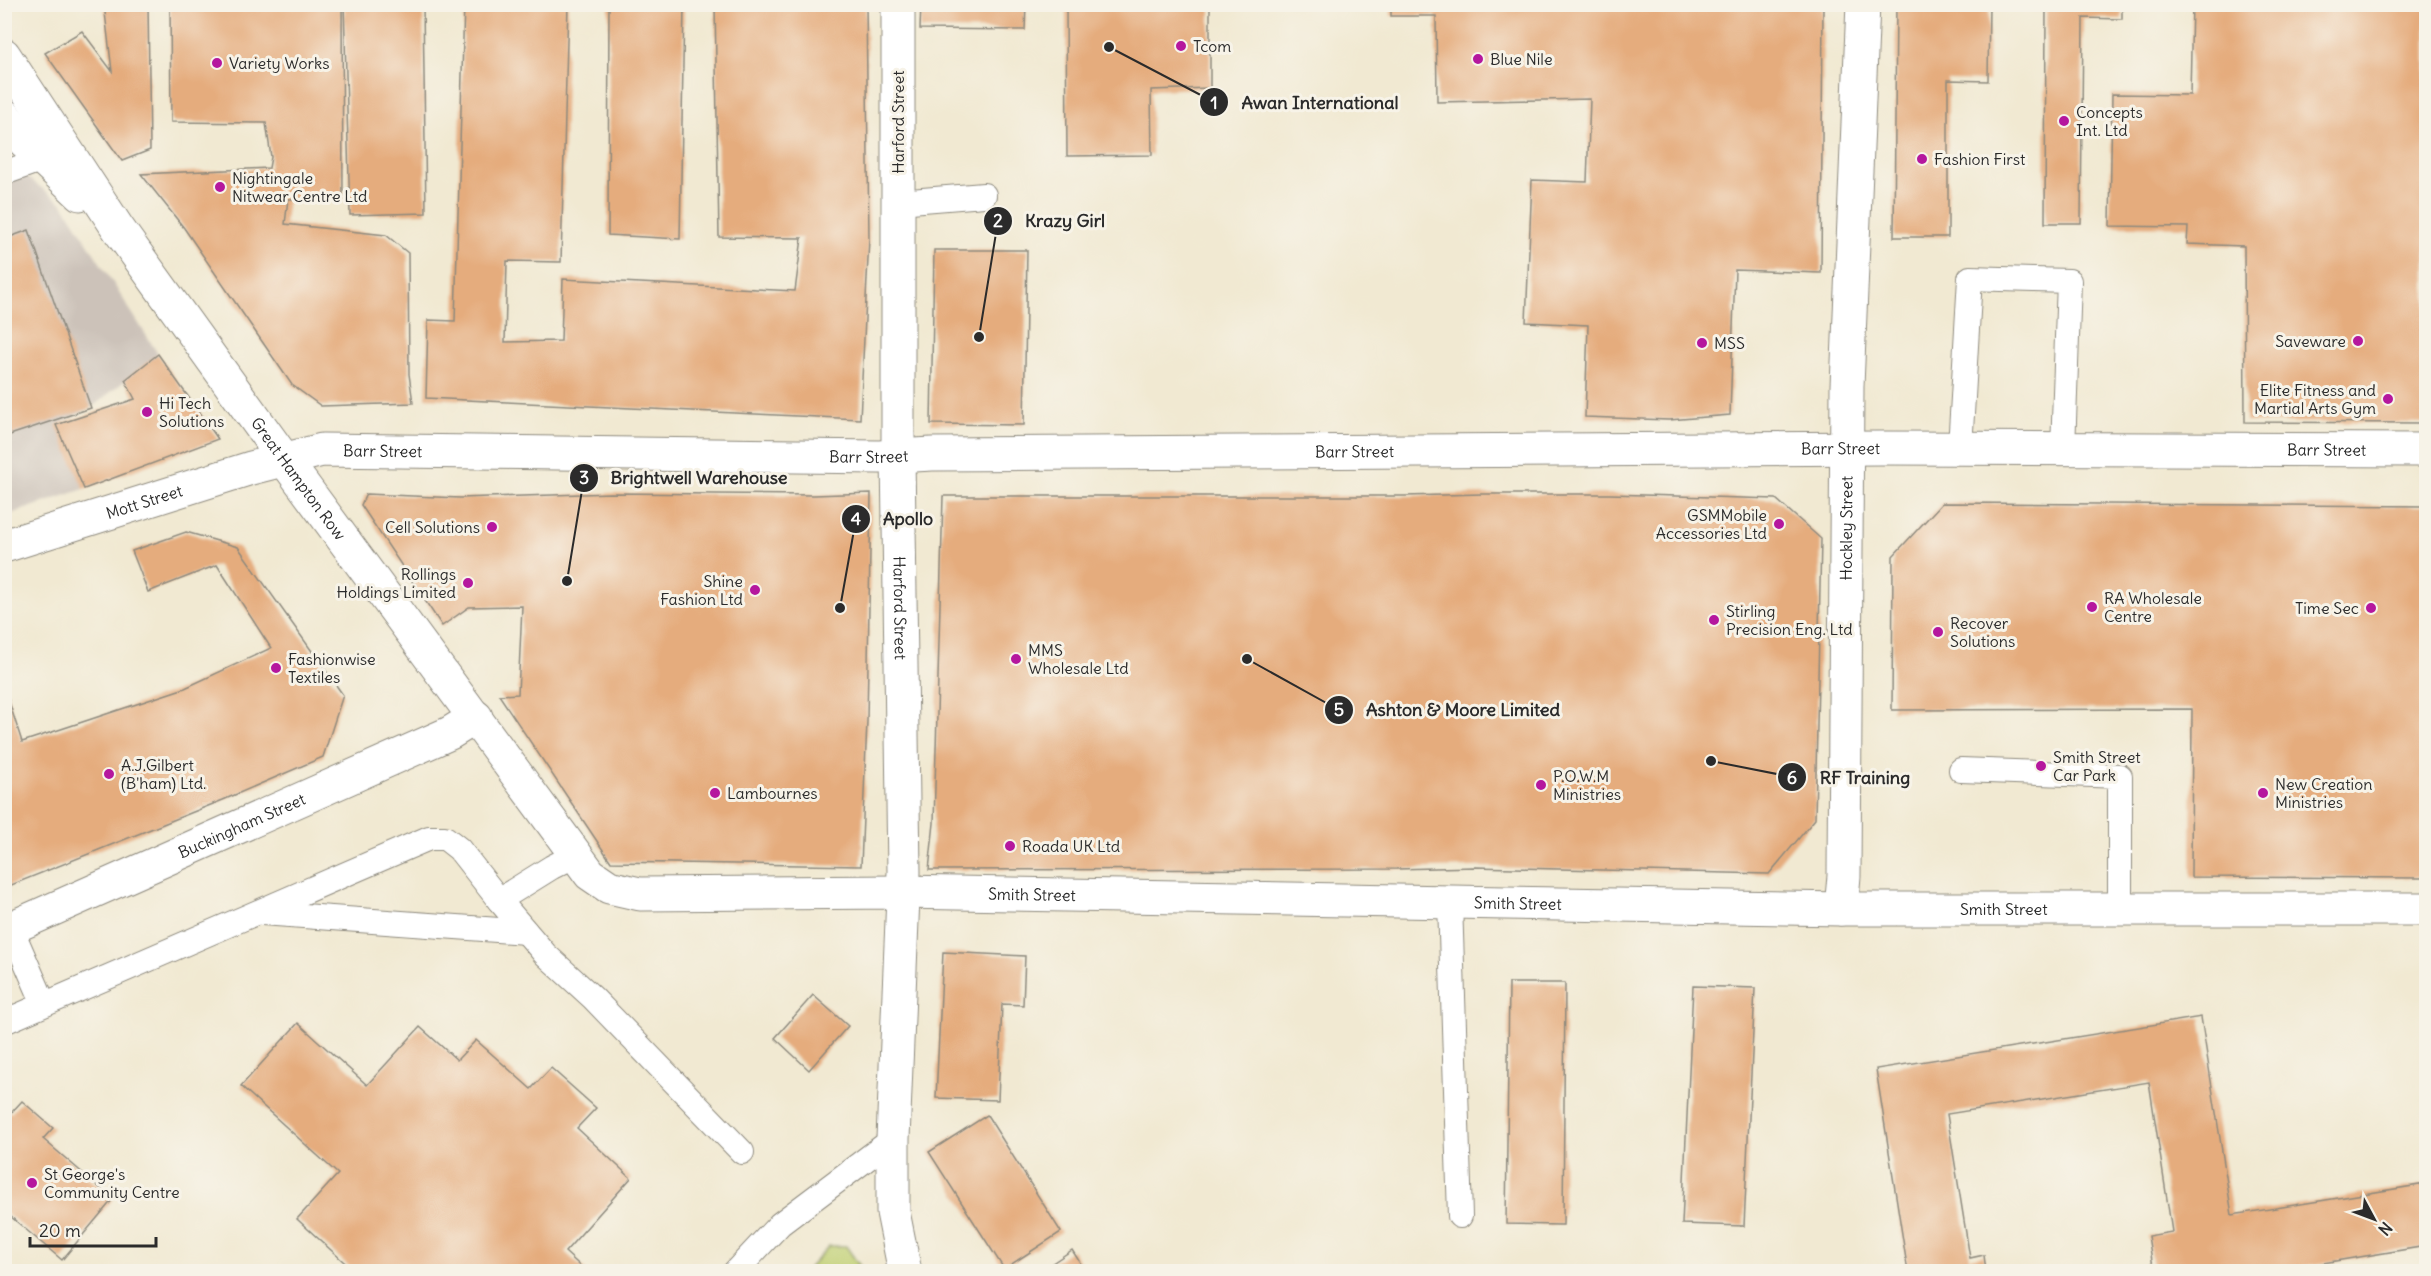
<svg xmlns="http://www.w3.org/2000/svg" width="2431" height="1276" font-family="Delius,sans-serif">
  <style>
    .industrial { fill: #ccc2b9 }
    .green { fill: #bfcf71; stroke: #757d4e; stroke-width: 1.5 }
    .building { fill: #e5ac7d }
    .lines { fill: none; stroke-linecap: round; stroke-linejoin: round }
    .service-casing { stroke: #8e8a7e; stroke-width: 26 }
    .minor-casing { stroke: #8e8a7e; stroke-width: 35 }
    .service { stroke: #fff; stroke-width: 24 }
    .minor { stroke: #fff; stroke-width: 33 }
    .poi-dot { fill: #b5179e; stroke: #f7f3e8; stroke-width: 2 }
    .labels { text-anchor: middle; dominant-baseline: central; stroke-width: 6; stroke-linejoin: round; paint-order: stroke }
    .poi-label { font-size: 16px; fill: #2b2b2b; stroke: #f7f3e8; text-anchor: start }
    .street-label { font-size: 16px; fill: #2b2b2b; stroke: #f7f3e8 }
    .leader { fill: none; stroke: #2b2b2b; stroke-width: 2 }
    .callout-dot { fill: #2b2b2b; stroke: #f7f3e8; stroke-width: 2 }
    .mark-label { font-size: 18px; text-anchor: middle; font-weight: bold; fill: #fff }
    .callout-label { font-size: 18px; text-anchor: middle; font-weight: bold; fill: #2b2b2b; stroke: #f7f3e8; stroke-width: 6; stroke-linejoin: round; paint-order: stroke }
  </style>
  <rect width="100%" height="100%" fill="#f7f3e8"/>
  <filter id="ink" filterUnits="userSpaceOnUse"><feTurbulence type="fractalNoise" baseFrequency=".0167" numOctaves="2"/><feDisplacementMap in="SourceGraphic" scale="12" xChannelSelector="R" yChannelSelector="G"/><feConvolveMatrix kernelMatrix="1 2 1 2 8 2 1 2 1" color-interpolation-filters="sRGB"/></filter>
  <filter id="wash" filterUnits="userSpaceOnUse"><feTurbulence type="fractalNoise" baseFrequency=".008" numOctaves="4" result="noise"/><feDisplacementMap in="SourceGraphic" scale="24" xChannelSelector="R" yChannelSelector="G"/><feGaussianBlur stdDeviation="1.35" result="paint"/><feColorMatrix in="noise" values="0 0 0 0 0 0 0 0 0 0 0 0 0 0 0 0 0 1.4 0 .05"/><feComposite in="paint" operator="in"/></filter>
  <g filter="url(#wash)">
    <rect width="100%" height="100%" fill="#f1e9d2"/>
    <path class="industrial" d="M 4,160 L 63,204 L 158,354 L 91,408 L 57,425 L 84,489 L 5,516 Z"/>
    <path class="green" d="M 829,1246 L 846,1246 L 863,1271 L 806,1271 Z"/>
    <g id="blocks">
      <g class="building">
        <path d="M 104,4 L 148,4 L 150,150 L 122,161 L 45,53 L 82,31 L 112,71 Z"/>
        <path d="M 170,4 L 342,4 L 343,199 L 288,199 L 285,224 L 386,235 L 408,253 L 409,374 L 413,403 L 321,406 L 292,385 L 184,228 L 141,174 L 269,168 L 271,157 L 266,123 L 171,122 Z"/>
        <path d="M 344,4 L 423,4 L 426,213 L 350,215 Z"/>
        <path d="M 464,4 L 568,4 L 561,262 L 507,261 L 505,342 L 561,341 L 563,279 L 795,291 L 802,238 L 719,237 L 715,4 L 866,4 L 869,238 L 860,419 L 426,398 L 428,320 L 455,321 Z"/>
        <path d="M 609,4 L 684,4 L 680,239 L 608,235 Z"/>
        <path d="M 921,4 L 1026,4 L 1025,30 L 920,29 Z"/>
        <path d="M 1066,4 L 1210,4 L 1210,88 L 1151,90 L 1152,155 L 1067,156 Z"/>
        <path d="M 1391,4 L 1823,4 L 1821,273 L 1735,270 L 1730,415 L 1669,420 L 1585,417 L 1588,325 L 1526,322 L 1532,180 L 1587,182 L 1590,99 L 1437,102 L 1436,16 L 1391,16 Z"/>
        <path d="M 1896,4 L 1989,4 L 1988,81 L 1948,80 L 1948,237 L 1894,237 Z"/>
        <path d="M 2046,4 L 2122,4 L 2122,19 L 2083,18 L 2081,223 L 2045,223 Z"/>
        <path d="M 2192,4 L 2426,4 L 2426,423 L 2245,422 L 2244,246 L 2187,244 L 2188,227 L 2110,226 L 2112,94 L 2190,95 Z"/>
        <path d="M 29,230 L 91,408 L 4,437 L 4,239 Z"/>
        <path d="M 934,250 L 1027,250 L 1024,425 L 931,424 Z"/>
        <path d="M 158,354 L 218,439 L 84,489 L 56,425 L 135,399 L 125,380 Z"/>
        <path d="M 611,493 L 814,495 L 871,493 L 867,721 L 861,866 L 611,862 L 499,695 L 518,694 L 522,606 L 469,607 L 442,626 L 361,505 L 366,494 L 460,498 Z"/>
        <path d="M 1482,494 L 1610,494 L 1776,499 L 1821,539 L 1815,819 L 1769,874 L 1475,867 L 1396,869 L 929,870 L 934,823 L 943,496 L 1405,496 Z"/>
        <path d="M 1942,503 L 2426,506 L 2426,878 L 2191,877 L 2192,709 L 1892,710 L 1893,556 Z"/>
        <path d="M 186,532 L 238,547 L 343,695 L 323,757 L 223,800 L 4,888 L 4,686 L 22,742 L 185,688 L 271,648 L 217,565 L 148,592 L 132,551 Z"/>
        <path d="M 943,952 L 1025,956 L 1023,1005 L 1002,1004 L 998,1100 L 936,1098 Z"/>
        <path d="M 1509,983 L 1565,983 L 1563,1225 L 1506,1224 Z"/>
        <path d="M 1693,986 L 1755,988 L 1744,1226 L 1682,1224 Z"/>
        <path d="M 813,995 L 848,1026 L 809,1070 L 775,1038 Z"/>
        <path d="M 2201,1017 L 2232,1215 L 2426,1184 L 2426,1246 L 2269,1272 L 2154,1272 L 2148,1236 L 2172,1232 L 2149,1082 L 1947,1114 L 1970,1258 L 1984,1255 L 1986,1272 L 1908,1272 L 1876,1069 Z"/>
        <path d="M 298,1023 L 367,1085 L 420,1027 L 457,1060 L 476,1040 L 531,1089 L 551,1068 L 596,1108 L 577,1128 L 631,1178 L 565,1252 L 587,1272 L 355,1272 L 297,1219 L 338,1174 L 241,1086 Z"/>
        <path d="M 22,1101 L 53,1128 L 43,1139 L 113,1199 L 62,1260 L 4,1211 L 4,1107 L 11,1113 Z"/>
        <path d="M 987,1115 L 1061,1232 L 1004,1269 L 929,1152 Z"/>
        <path d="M 1072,1250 L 1086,1272 L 1039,1272 Z"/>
        <path d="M 155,1264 L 164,1272 L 148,1272 Z"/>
      </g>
    </g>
  </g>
  <g filter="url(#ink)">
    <use href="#blocks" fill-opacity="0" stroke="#8e8a7e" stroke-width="1.5"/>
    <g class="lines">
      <g class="service-casing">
        <g id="service">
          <path d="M 4,173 L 43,159"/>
          <path d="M 898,202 L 984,195"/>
          <path d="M 1960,448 L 1970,278 L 2069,281 L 2063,449"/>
          <path d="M 1961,770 L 2120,776 L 2120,909"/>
          <path d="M 576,855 L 552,867 L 499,900 L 545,954 L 593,998 L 742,1152"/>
          <path d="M 1450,902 L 1460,1216"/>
          <path d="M 262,913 L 526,932"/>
          <path d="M 11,928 L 44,1004"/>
          <path d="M 4,1022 L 429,838 L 445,838 L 459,849 L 499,900"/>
          <path d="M 735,1272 L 780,1224 L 893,1139"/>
        </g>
      </g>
      <g class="minor-casing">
        <g id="minor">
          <path id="s1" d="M 898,4 L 898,456 L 904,872 L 893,1139 L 893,1212 L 905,1272"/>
          <path id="s2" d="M 4,55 L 119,230 L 284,459 L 590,874 L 609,887 L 640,894 L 902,892 L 1841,909 L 2426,909"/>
          <path d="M 4,115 L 23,140 L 80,194"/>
          <path id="s3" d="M 4,546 L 251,468 L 322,450 L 879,457 L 932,454 L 1880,448 L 2426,450"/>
          <path id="s4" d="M 1841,909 L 1844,876 L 1847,386 L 1863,4"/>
          <path id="s5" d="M 4,931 L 450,733 L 476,717"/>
        </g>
      </g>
      <use href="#service" class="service"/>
      <use href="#minor" class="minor"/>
    </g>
  </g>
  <g class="poi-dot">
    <circle cx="1181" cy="46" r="6"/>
    <circle cx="1478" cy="59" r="6"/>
    <circle cx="217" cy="63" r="6"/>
    <circle cx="2064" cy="121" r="6"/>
    <circle cx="1922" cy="159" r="6"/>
    <circle cx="220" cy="187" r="6"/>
    <circle cx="2358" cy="341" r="6"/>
    <circle cx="1702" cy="343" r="6"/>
    <circle cx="2388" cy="399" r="6"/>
    <circle cx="147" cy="412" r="6"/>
    <circle cx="1779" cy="524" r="6"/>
    <circle cx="492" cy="527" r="6"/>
    <circle cx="468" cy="583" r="6"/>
    <circle cx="755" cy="590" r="6"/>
    <circle cx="2092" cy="607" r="6"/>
    <circle cx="2371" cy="608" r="6"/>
    <circle cx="1714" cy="620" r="6"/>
    <circle cx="1938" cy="632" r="6"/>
    <circle cx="1016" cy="659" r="6"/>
    <circle cx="276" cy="668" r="6"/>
    <circle cx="2041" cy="766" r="6"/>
    <circle cx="109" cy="774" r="6"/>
    <circle cx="1541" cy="785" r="6"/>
    <circle cx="715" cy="793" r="6"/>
    <circle cx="2263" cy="793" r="6"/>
    <circle cx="1010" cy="846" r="6"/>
    <circle cx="32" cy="1183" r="6"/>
  </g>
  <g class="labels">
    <g class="poi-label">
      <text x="1193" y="46">Tcom</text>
      <text x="1490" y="59">Blue Nile</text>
      <text x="229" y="63">Variety Works</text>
      <text x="2076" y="112">Concepts<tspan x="2076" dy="18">Int. Ltd</tspan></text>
      <text x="1934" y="159">Fashion First</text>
      <text x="232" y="178">Nightingale<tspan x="232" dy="18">Nitwear Centre Ltd</tspan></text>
      <text x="2346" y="341" text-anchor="end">Saveware</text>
      <text x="1714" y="343">MSS</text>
      <text x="2376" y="390" text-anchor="end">Elite Fitness and<tspan x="2376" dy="18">Martial Arts Gym</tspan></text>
      <text x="159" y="403">Hi Tech<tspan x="159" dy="18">Solutions</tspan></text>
      <text x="1767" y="515" text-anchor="end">GSMMobile<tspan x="1767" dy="18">Accessories Ltd</tspan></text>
      <text x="480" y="527" text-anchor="end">Cell Solutions</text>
      <text x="456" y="574" text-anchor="end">Rollings<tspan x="456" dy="18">Holdings Limited</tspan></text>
      <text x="743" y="581" text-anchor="end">Shine<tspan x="743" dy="18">Fashion Ltd</tspan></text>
      <text x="2104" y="598">RA Wholesale<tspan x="2104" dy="18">Centre</tspan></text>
      <text x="2359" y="608" text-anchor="end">Time Sec</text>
      <text x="1726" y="611">Stirling<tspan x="1726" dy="18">Precision Eng. Ltd</tspan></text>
      <text x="1950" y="623">Recover<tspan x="1950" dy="18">Solutions</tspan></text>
      <text x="1028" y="650">MMS<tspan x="1028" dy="18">Wholesale Ltd</tspan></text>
      <text x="288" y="659">Fashionwise<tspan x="288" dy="18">Textiles</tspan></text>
      <text x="2053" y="757">Smith Street<tspan x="2053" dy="18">Car Park</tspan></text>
      <text x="121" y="765">A.J.Gilbert<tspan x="121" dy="18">(B'ham) Ltd.</tspan></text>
      <text x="1553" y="776">P.O.W.M<tspan x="1553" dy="18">Ministries</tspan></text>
      <text x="2275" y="784">New Creation<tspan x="2275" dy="18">Ministries</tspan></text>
      <text x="727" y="793">Lambournes</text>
      <text x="1022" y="846">Roada UK Ltd</text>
      <text x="44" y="1174">St George's<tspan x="44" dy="18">Community Centre</tspan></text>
    </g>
    <g class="street-label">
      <text transform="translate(898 122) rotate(-90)">Harford Street</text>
      <text stroke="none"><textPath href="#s3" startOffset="1851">Barr Street</textPath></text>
      <text stroke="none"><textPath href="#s3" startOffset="2337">Barr Street</textPath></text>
      <text stroke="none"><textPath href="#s3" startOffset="393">Barr Street</textPath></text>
      <text stroke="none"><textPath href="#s3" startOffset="1365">Barr Street</textPath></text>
      <text stroke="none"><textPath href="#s3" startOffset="879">Barr Street</textPath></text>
      <text stroke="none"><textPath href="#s2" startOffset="516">Great Hampton Row</textPath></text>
      <text stroke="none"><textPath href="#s3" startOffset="147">Mott Street</textPath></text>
      <text stroke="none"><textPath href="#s4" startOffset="381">Hockley Street</textPath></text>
      <text stroke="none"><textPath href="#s1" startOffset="604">Harford Street</textPath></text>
      <text stroke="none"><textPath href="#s5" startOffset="260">Buckingham Street</textPath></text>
      <text stroke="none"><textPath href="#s2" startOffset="1454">Smith Street</textPath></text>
      <text stroke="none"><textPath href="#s2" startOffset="1940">Smith Street</textPath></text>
      <text stroke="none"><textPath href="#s2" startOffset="2426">Smith Street</textPath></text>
    </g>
  </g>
  <path class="leader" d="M1109 47L1214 102M979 337L998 221M567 581L584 478M840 608L856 519M1247 659L1339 710M1711 761L1792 777"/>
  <g class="callout-dot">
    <circle cx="1109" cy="47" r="6"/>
    <circle cx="979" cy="337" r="6"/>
    <circle cx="567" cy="581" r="6"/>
    <circle cx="840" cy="608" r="6"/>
    <circle cx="1247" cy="659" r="6"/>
    <circle cx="1711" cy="761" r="6"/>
    <circle cx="1214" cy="102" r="15"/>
    <circle cx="998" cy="221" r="15"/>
    <circle cx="584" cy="478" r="15"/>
    <circle cx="856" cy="519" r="15"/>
    <circle cx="1339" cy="710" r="15"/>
    <circle cx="1792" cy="777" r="15"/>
  </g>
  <g class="mark-label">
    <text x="1214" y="109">1</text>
    <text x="998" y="227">2</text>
    <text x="584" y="484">3</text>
    <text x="856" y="525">4</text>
    <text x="1339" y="716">5</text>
    <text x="1792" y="784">6</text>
  </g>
  <g class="callout-label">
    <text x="1320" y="109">Awan International</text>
    <text x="1065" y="227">Krazy Girl</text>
    <text x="699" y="484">Brightwell Warehouse</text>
    <text x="908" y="525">Apollo</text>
    <text x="1463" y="716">Ashton &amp; Moore Limited</text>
    <text x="1865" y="784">RF Training</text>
  </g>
  <rect width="2431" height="1276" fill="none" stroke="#f7f3e8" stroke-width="24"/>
  <g transform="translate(2374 1219) rotate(131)" stroke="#f7f3e8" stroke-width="4.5" paint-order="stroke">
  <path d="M0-4.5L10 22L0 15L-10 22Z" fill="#2b2b2b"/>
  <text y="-9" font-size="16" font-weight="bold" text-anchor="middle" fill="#2b2b2b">N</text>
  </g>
  <path d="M30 1237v9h126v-9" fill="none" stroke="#2b2b2b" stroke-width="3"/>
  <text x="39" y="1237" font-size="18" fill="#2b2b2b" stroke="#f7f3e8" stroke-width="4.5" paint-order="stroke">20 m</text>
</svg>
